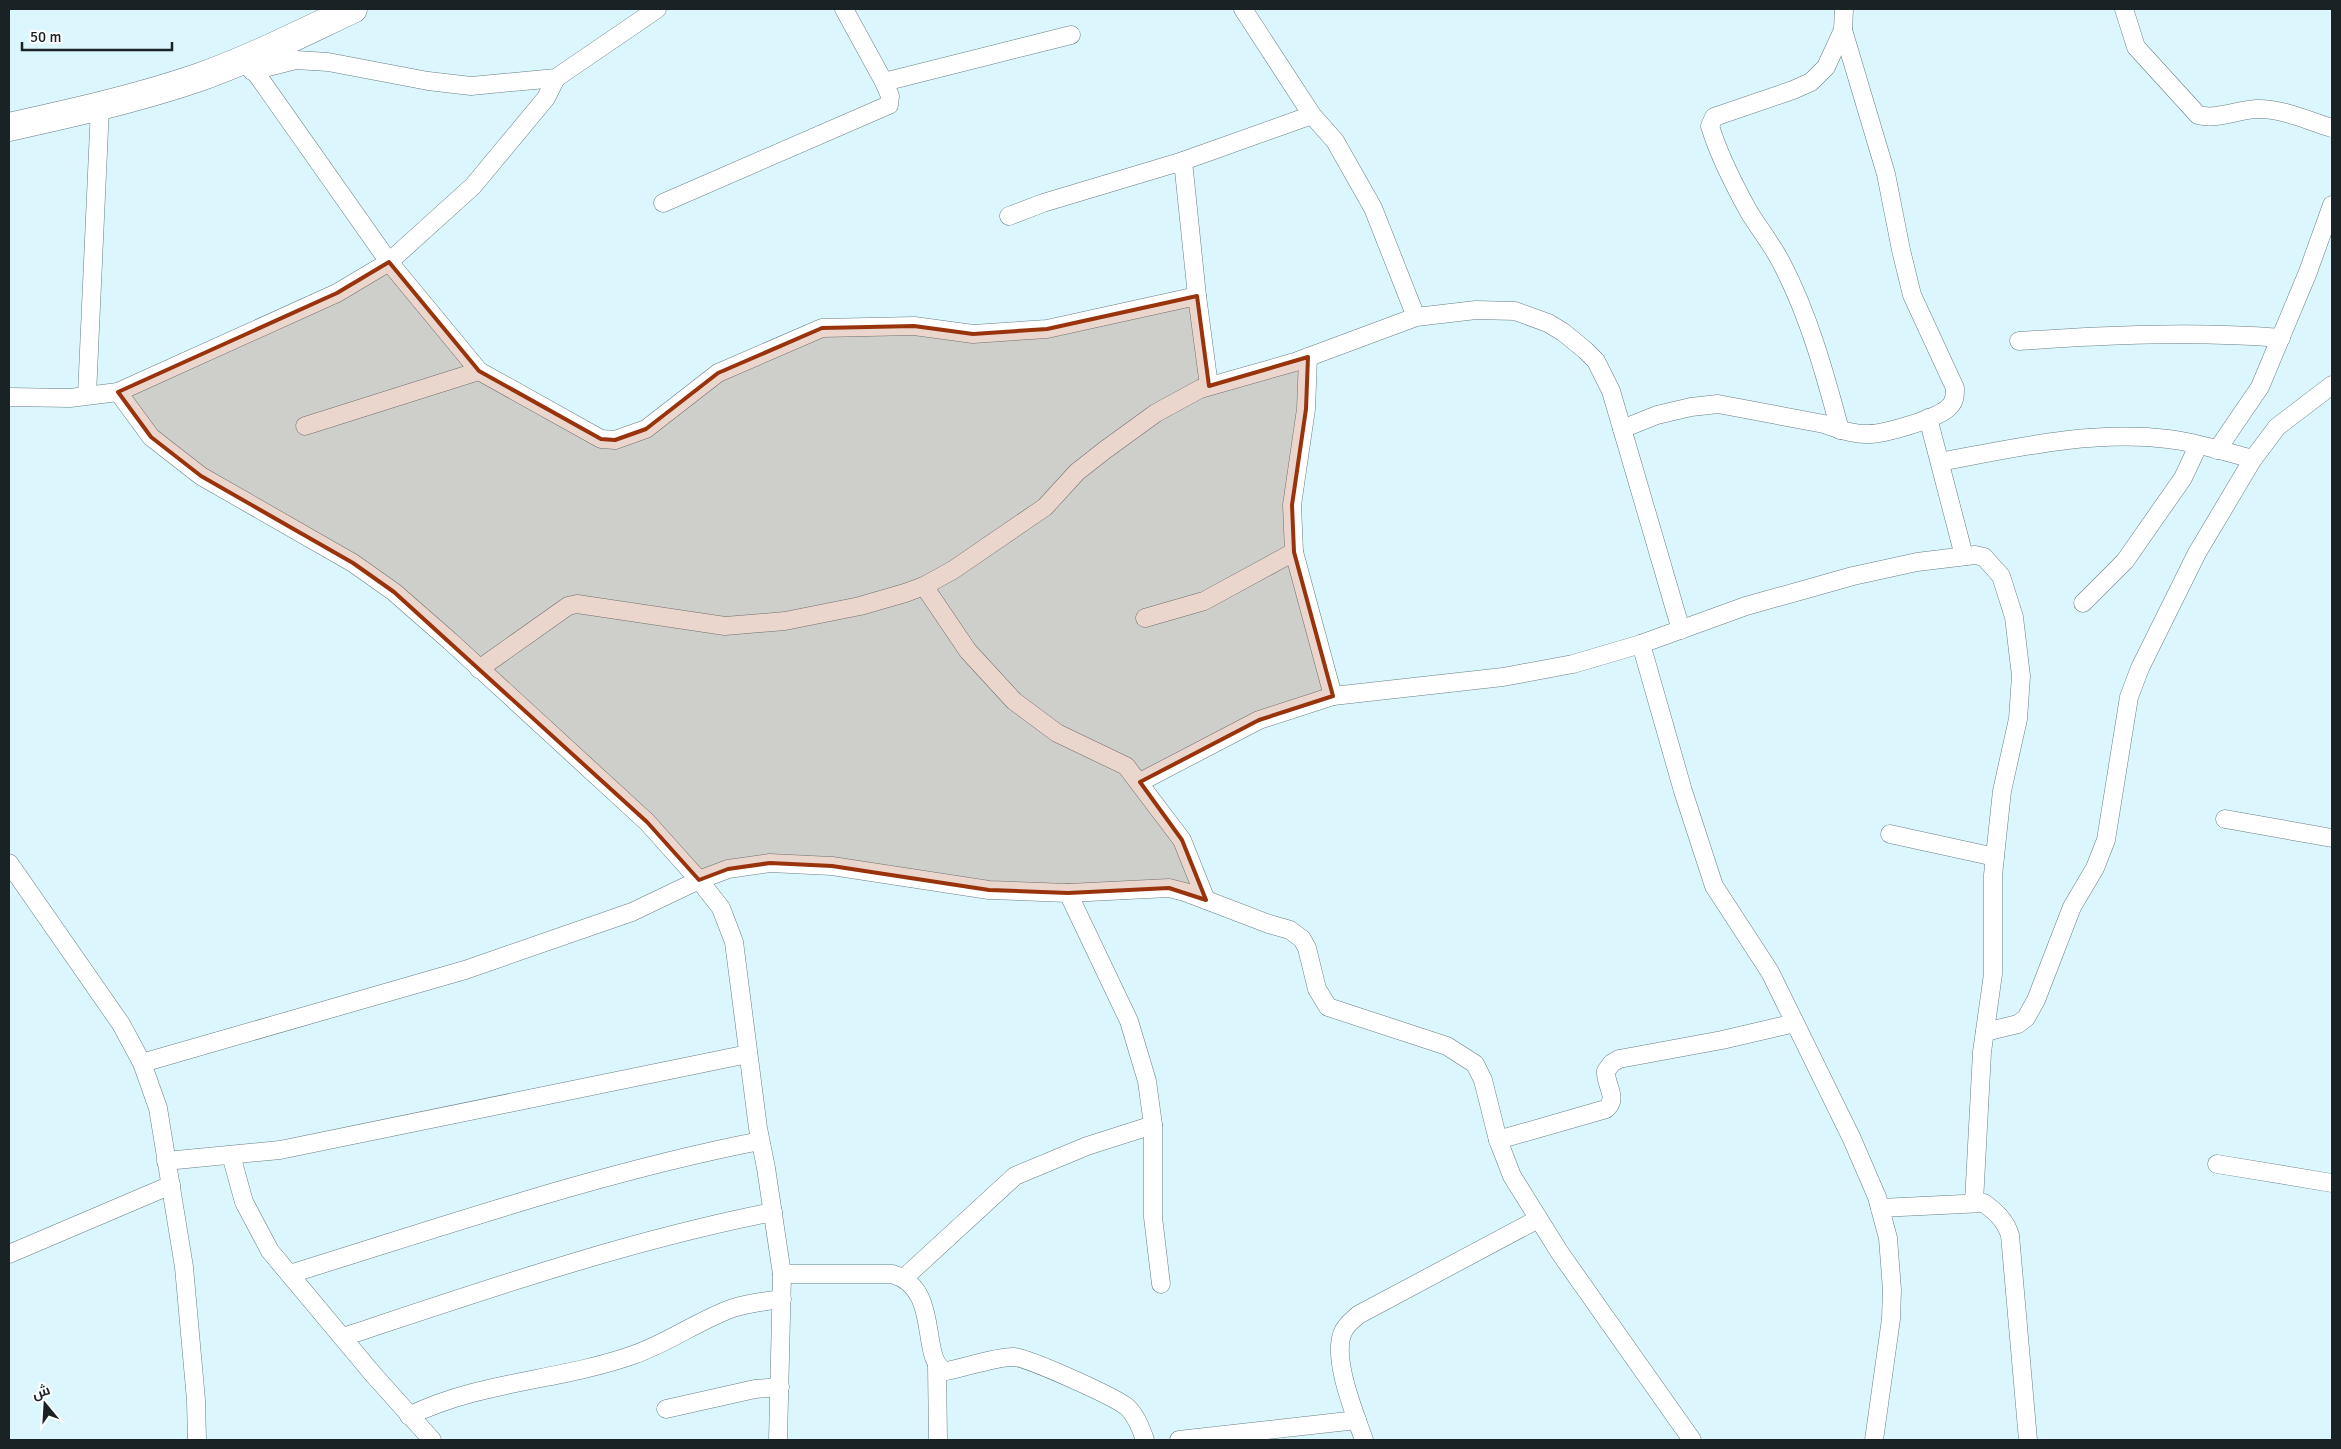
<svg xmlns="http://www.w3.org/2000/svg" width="2341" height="1449" font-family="Signika,Cairo,sans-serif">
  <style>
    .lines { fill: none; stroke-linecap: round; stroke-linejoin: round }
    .minor-casing { stroke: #677f85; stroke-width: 19 }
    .primary-casing { stroke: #677f85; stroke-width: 29 }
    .minor { stroke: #fff; stroke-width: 18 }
    .primary { stroke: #fff; stroke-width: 28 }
    .marked { fill: #99330b; fill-opacity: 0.2; stroke: #99330b; stroke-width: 4; stroke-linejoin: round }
  </style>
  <rect width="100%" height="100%" fill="#dbf6fc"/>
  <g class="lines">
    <g class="minor-casing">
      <g id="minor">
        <path d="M 844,9 L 884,82 L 1071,35"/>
        <path d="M 1243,9 L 1312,115 L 1335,141 L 1373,208 L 1416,317"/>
        <path d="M 2124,9 L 2136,47 L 2198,115 C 2217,120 2237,110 2256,109 C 2282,108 2308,121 2332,128"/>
        <path d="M 246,59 L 389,262 L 479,371 L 601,439 L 615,440 L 646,429 L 718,373 L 822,328 L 914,326 L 973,334 L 1047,329 L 1197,296 L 1209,386"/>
        <path d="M 252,71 L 296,60 L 328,62 L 428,81 L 471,86 L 556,78 L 657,9"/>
        <path d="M 663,203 L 884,107 L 889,105 L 890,96 L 884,82"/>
        <path d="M 1009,216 L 1043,203 L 1183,161"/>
        <path d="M 1197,296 L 1183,161 L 1312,115"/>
        <path d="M 2019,341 C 2106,335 2194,331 2281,338"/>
        <path d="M 1308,357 L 1306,409 L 1292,505 L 1294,552 L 1333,696"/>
        <path d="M 118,392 L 151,437 L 201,476 L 353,563 L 394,592 L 450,641 L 647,822 L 699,880 L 721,908 L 734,942 L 758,1128 L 766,1168 L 782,1274 L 778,1440"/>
        <path d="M 87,395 L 100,107"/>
        <path d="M 9,397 L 70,398 L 118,392 L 337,293 L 389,262 L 473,186 L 546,98 L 556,78"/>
        <path d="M 1928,418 L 1964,556"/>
        <path d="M 305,426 L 479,371"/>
        <path d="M 1622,429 L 1657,415 L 1691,407 L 1718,404 L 1824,424 C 1838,429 1852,434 1866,434 C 1882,435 1941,418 1950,406 C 1955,401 1955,395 1955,388 L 1912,295 L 1901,250 L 1886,174 L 1843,30"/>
        <path d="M 1840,430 C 1825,374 1809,316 1782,264 C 1773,246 1760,230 1749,212 C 1734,185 1719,156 1710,126 L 1714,117 L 1793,90 L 1811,82 L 1826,67 L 1843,30 L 1844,9"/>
        <path d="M 2217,450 L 2260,387 L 2308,272 L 2332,205"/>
        <path d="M 1940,462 C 2014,448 2091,430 2168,439 C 2196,442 2225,452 2253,459"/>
        <path d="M 924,586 L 968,651 L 1014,701 L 1057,733 L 1126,766 L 1182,840 L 1206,900"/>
        <path d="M 2083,603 L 2125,561 L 2183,478 L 2198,446"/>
        <path d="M 1145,618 L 1204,601 L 1294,552"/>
        <path d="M 1641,644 L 1683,791 L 1714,886 L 1770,972 L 1852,1139 L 1877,1197 L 1888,1238 L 1892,1290 L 1891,1319 L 1874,1440"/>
        <path d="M 479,669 L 568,606 L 577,604 L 725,626 L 785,621 L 860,606 L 905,593 L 924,586 L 953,570 L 1045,507 L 1077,472 L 1105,450 L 1156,413 L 1200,389 L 1295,362 L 1416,317 L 1476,310 L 1515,311 L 1548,323 L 1563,332 L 1585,350 L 1596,361 L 1611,391 L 1681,630"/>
        <path d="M 1140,782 L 1259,720 L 1333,696 L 1503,677 L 1573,664 L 1641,644 L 1746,606 L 1853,576 L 1917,562 L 1975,555 L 1984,557 L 2001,576 L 2014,617 L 2021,676 L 2018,719 L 2002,791 L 1993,875 L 1993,974 L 1982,1052 L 1974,1202"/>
        <path d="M 2225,819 L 2332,838"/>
        <path d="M 1890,834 L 1995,857"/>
        <path d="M 9,863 L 121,1024 L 142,1063 L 158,1108 L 184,1267 L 196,1400 L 197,1440"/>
        <path d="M 1068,893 L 1129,1021 L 1147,1081 L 1153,1125 L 1153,1217 L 1161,1284"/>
        <path d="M 1985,1032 L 2018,1024 L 2026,1018 L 2036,1000 L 2072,907 L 2095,868 L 2106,840 L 2129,697 L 2140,668 L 2197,553 L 2253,459 L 2277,427 L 2332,385"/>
        <path d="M 142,1063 L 465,970 L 632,912 L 699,880 L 728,869 L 770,863 L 832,866 L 989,890 L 1068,893 L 1169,888 L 1185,892 L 1269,924 L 1290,930 L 1302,939 L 1307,948 L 1317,989 L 1328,1007 L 1447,1046 L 1475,1064 L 1483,1080 L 1498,1140 L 1512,1176 L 1560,1253 L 1692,1440"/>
        <path d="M 1498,1140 L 1606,1109 C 1619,1098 1605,1085 1606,1071 L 1612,1063 L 1619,1059 L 1722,1040 L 1795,1023"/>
        <path d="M 231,1155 L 244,1202 L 270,1251 L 372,1373 L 432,1440"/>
        <path d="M 166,1161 L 280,1150 L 748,1054"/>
        <path d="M 2217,1164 L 2332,1183"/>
        <path d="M 1880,1208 L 1984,1203 C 1996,1212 2005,1220 2010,1235 L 2028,1440"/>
        <path d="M 9,1254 L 171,1185"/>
        <path d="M 290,1274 C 445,1226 601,1172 760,1141"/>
        <path d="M 782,1274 L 892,1274 C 943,1288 918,1362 946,1371 C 964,1368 998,1356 1014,1357 C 1029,1358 1115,1397 1127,1407 C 1136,1415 1141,1428 1145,1440"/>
        <path d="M 904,1278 L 1015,1176 L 1087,1146 L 1153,1125"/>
        <path d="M 343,1337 C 485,1290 626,1241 773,1212"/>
        <path d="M 937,1365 L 938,1440"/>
        <path d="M 666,1409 L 755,1389 L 780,1387"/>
        <path d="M 409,1416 C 480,1381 559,1381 633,1355 C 668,1343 699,1320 733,1308 C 749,1303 766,1301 782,1299"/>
        <path d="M 1179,1440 L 1357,1420"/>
        <path d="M 1364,1440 C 1355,1414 1330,1355 1344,1330 C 1347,1324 1353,1320 1358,1315 L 1538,1219"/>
      </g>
    </g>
    <g class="primary-casing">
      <path id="primary" d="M 9,127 C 72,113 135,99 197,78 C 251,59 302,33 353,9"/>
    </g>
    <use href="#minor" class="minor"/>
    <use href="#primary" class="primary"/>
  </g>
  <path class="marked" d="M 389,262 L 479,371 L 601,439 L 615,440 L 646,429 L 718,373 L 822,328 L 914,326 L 973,334 L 1047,329 L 1197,296 L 1209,386 L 1308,357 L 1306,409 L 1292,505 L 1294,552 L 1333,696 L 1259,720 L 1140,782 L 1182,840 L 1206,900 L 1169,888 L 1068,893 L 989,890 L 832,866 L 770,863 L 728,869 L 699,880 L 647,822 L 394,592 L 353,563 L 201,476 L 151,437 L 118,392 L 337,293 Z"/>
  <rect width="2341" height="1449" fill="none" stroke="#192225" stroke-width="20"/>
  <g transform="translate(45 1404) rotate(342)" stroke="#fdfdfd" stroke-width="4" paint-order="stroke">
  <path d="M0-4L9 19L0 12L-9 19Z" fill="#192225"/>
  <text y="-8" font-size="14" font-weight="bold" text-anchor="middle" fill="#192225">ش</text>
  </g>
  <path d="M22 42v8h150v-8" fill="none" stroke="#192225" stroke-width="2.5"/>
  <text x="30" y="42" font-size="15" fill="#192225" stroke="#fdfdfd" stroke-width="4" paint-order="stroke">50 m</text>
</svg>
